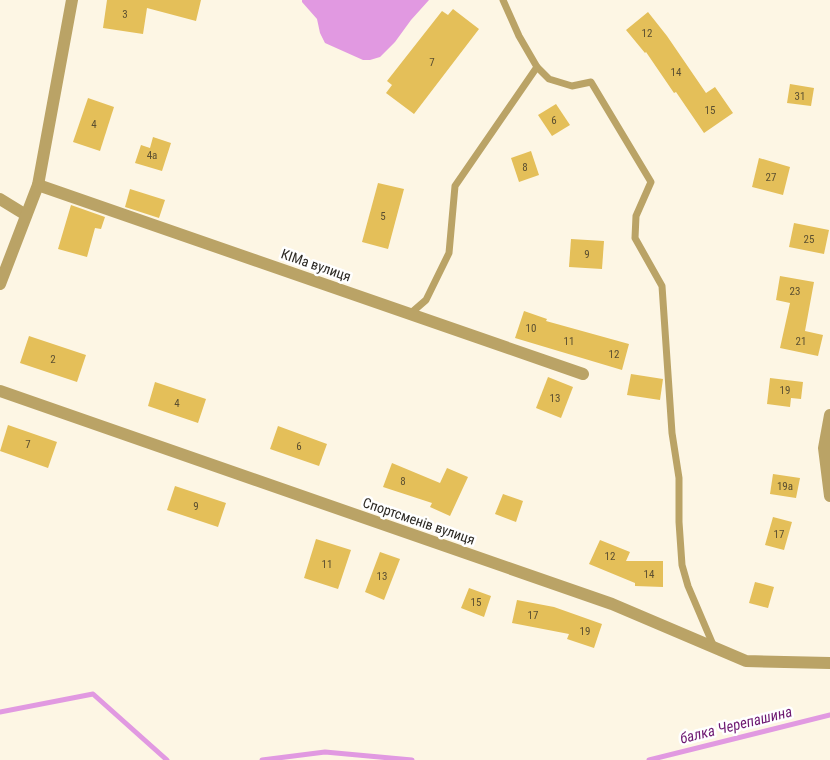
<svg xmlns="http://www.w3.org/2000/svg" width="830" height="760" font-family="'Roboto Condensed',sans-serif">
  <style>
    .water { fill: #e199e1 }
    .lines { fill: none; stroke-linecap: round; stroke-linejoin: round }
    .stream { stroke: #e199e1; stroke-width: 5 }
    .building { fill: #e4bf59 }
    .lane { stroke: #baa366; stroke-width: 7 }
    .street { stroke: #baa366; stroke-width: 12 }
    .labels { text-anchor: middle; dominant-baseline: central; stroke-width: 5; stroke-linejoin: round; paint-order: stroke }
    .number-label { font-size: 11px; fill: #5b4f31 }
    .street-label { font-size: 14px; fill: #2d2a24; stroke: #fff }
    .water-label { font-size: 15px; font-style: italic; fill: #6d1871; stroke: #fff }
  </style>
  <rect width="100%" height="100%" fill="#fdf6e4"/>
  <path class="water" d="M 302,0 L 429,0 L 411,20 L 395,42 L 380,57 L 370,60 L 363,60 L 325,43 L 320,33 L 317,19 L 302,2 Z"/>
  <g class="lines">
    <g class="stream">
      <path d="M 0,712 L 93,694 L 167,760"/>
      <path d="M 262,760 L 325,752 L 412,760"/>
      <path d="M 649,760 L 830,715"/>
    </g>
  </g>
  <g class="building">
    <path d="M 107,0 L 201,0 L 196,21 L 147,8 L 143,34 L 103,28 Z"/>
    <path d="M 453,9 L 479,29 L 414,114 L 386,93 L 392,85 L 387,81 L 442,11 L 448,15 Z"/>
    <path d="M 648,12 L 667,36 L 706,93 L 715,87 L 733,113 L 704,133 L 676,92 L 674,93 L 646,52 L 645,53 L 626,30 Z"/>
    <path d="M 790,84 L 814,88 L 811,106 L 787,103 Z"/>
    <path d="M 88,98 L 114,107 L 100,151 L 73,142 Z"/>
    <path d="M 556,104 L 570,125 L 552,136 L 538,115 Z"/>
    <path d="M 153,137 L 171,143 L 162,171 L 135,163 L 141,145 L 150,148 Z"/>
    <path d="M 531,151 L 539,175 L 519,182 L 511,158 Z"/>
    <path d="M 759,158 L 790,167 L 783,195 L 752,187 Z"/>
    <path d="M 378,183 L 404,189 L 388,249 L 362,242 Z"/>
    <path d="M 130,189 L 165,200 L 159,218 L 125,207 Z"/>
    <path d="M 71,205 L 105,217 L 101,229 L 95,228 L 87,257 L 58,249 Z"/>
    <path d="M 794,223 L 829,230 L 824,254 L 789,247 Z"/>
    <path d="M 571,239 L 604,241 L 602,269 L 569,267 Z"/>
    <path d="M 780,276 L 814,282 L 805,331 L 823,335 L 818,356 L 780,348 L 790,303 L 776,300 Z"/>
    <path d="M 524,311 L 547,319 L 546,321 L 629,344 L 622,370 L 515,338 Z"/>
    <path d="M 29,336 L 86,355 L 77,382 L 20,363 Z"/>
    <path d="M 631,374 L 663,379 L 660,400 L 627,395 Z"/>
    <path d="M 548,377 L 573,387 L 561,418 L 536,408 Z"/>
    <path d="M 770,378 L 803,382 L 801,399 L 791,398 L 790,407 L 767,404 Z"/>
    <path d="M 155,382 L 206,399 L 198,423 L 148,406 Z"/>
    <path d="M 8,425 L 57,442 L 48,468 L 0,451 Z"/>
    <path d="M 278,426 L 327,444 L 319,466 L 270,449 Z"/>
    <path d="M 392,463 L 440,483 L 447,468 L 468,477 L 450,516 L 430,507 L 432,503 L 383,487 Z"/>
    <path d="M 773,474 L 800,478 L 796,498 L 770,494 Z"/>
    <path d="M 175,486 L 226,503 L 218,527 L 167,510 Z"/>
    <path d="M 503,494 L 523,501 L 516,522 L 495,514 Z"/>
    <path d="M 773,517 L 792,522 L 784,550 L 765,545 Z"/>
    <path d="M 316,539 L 351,550 L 338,589 L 304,578 Z"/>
    <path d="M 600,540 L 630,552 L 626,561 L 663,561 L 663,587 L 635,586 L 635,583 L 589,564 Z"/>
    <path d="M 380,552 L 400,559 L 384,600 L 365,592 Z"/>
    <path d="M 755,582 L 774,587 L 768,608 L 749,603 Z"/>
    <path d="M 469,588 L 491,596 L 484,617 L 461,608 Z"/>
    <path d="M 517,600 L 554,607 L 602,624 L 594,648 L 567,639 L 569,634 L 512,623 Z"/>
  </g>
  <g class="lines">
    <g class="lane">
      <path d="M 537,67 L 549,79 L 572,86 L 591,82 L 651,182 L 636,216 L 635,238 L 662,286 L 672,433 L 679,478 L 679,522 L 682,565 L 688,586 L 714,647"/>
      <path d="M 411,313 L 426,300 L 449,253 L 455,186 L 537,67 L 519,36 L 503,0"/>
    </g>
    <g class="street">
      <path d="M 38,185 L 583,374"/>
      <path d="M 0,199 L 26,215"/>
      <path d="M 0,284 L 38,185 L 72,0"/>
      <path d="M 0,391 L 612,604 L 746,661 L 830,663"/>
      <path d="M 830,415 L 824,448 L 830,496"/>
    </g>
  </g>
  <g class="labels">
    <g class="number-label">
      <text x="125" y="14">3</text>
      <text x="647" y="33">12</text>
      <text x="432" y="62">7</text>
      <text x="676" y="72">14</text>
      <text x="800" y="96">31</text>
      <text x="710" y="110">15</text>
      <text x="554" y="120">6</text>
      <text x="94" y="124">4</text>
      <text x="152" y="155">4а</text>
      <text x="525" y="167">8</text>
      <text x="771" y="177">27</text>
      <text x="383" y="216">5</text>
      <text x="809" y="239">25</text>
      <text x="587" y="254">9</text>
      <text x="795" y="291">23</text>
      <text x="531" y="328">10</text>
      <text x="569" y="341">11</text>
      <text x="801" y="341">21</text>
      <text x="614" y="354">12</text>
      <text x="53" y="359">2</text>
      <text x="785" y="390">19</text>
      <text x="555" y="398">13</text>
      <text x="177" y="403">4</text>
      <text x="28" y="444">7</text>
      <text x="299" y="446">6</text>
      <text x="403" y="481">8</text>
      <text x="785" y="486">19а</text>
      <text x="196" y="506">9</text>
      <text x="779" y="534">17</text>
      <text x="610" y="556">12</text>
      <text x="327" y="564">11</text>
      <text x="649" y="574">14</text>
      <text x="382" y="576">13</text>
      <text x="476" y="602">15</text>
      <text x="533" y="615">17</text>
      <text x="585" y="631">19</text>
    </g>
    <g class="street-label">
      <text transform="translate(316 265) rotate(19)">КІМа вулиця</text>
      <text transform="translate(419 521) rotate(19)">Спортсменів вулиця</text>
    </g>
    <g class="water-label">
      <text transform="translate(736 725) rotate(-14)">балка Черепашина</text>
    </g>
  </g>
</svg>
